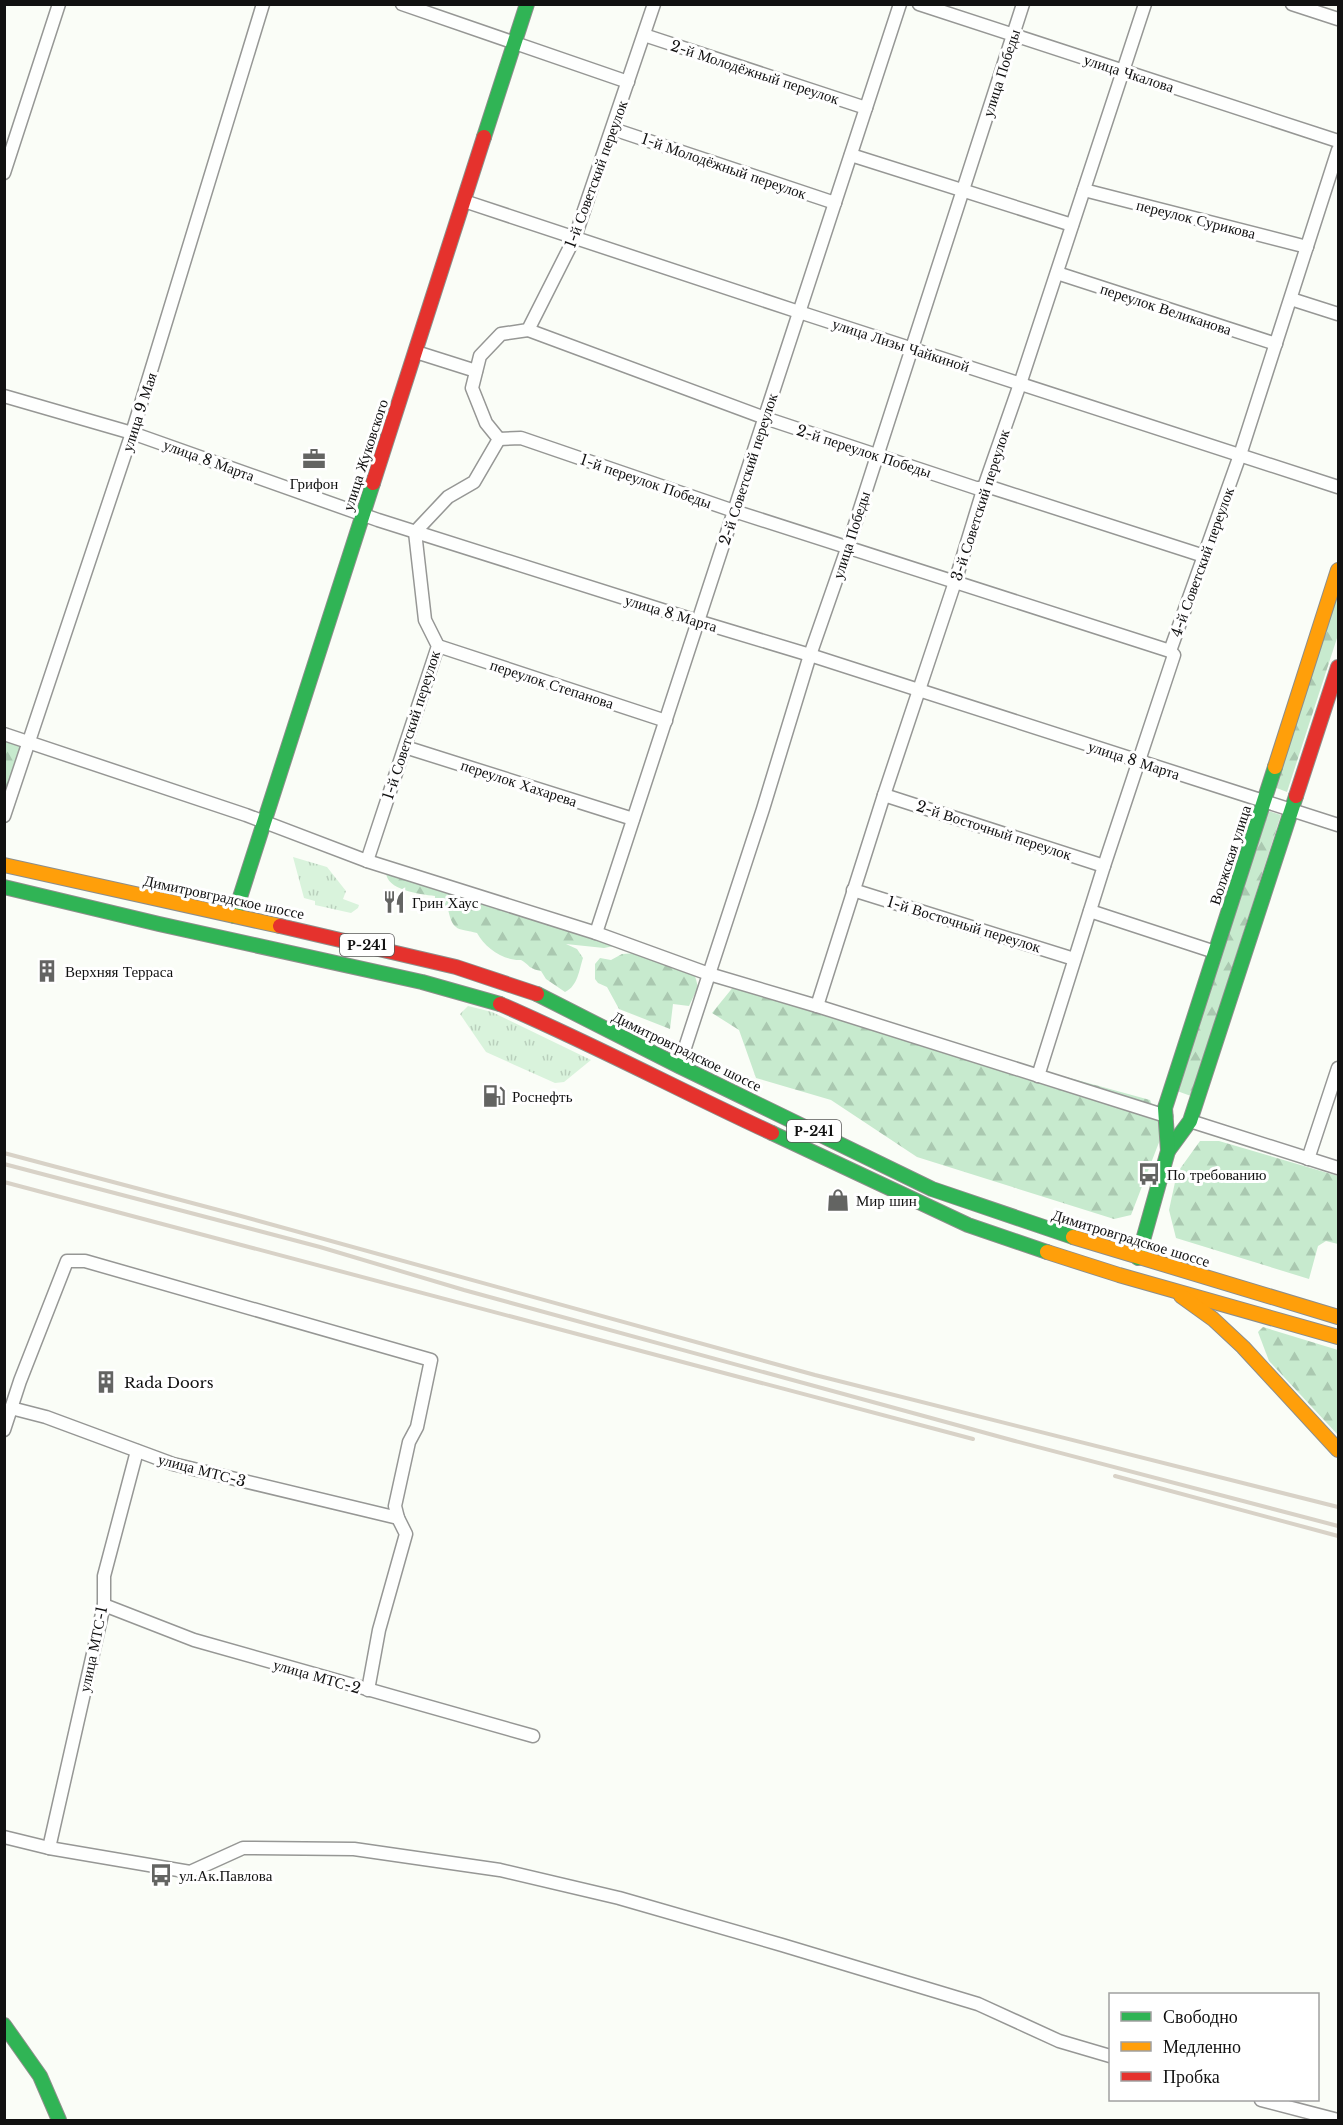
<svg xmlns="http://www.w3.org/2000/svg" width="1343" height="2125" font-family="'Libre Baskerville',serif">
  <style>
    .grass { fill: url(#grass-tufts) }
    .forest { fill: url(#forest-firs) }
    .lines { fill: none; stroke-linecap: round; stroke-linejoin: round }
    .street-casing { stroke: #969795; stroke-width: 15 }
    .fast-casing { stroke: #8d8e8b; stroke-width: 16 }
    .slow-casing { stroke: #8d8e8b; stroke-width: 16 }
    .jam-casing { stroke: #8d8e8b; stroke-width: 16 }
    .street { stroke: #fefffe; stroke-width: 12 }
    .fast { stroke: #30b455; stroke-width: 14 }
    .slow { stroke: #ff9f0a; stroke-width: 14 }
    .jam { stroke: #e5322d; stroke-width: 14 }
    .rail { stroke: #d8d2c7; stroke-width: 4 }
    .labels { text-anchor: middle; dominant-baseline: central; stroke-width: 6; stroke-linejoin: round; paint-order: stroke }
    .shield { fill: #fff; stroke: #585858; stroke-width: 1.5 }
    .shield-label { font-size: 14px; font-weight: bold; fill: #111 }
    .street-label { font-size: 15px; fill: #111; stroke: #fff }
    .poi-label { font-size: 15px; fill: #111; stroke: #fff; text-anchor: start }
  </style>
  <defs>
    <pattern id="grass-tufts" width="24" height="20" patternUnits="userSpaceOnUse" patternTransform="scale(1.5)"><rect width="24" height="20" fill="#d9f3dc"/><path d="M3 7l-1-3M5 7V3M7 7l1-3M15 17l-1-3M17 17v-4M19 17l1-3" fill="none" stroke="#b9cfbc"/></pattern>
    <pattern id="forest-firs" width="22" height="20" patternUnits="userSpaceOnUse" patternTransform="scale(1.5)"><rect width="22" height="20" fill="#c7eace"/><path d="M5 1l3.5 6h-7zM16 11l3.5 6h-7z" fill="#aac8b0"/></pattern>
  </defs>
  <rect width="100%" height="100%" fill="#fafdf7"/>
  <g class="grass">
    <path d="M 293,857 L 327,867 L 346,891 L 343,899 L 359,905 L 358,908 L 351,913 L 315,905 L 315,901 L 304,898 Z"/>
    <path d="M 468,1006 L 492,1012 L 591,1060 L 564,1082 L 555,1083 L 486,1052 L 460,1014 Z"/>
  </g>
  <g class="forest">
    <path d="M 1338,587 L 1338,635 L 1287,792 L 1274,787 Z"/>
    <path d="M 5,727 C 32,742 14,775 5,795 Z"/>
    <path d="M 1268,811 L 1281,815 L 1191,1096 L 1177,1091 Z"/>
    <path d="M 386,872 L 530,906 L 616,943 L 614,946 L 604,948 L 566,944 L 577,949 L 583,958 C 579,970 578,986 565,992 L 546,979 L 541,971 C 527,968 531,966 521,960 C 504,961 485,948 477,933 C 459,928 453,933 448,909 L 435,903 L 435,896 C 419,894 386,890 386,872 Z"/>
    <path d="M 636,953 L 693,968 L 698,987 L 689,1006 L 673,1004 L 670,1029 L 619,1009 L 607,987 L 598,983 L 595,979 L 595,964 L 600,958 L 611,960 L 622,954 Z"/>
    <path d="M 734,986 L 1150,1100 L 1163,1132 L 1131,1215 L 1114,1219 L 917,1157 L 831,1100 L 756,1078 L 739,1030 L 712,1013 Z"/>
    <path d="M 1200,1141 L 1219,1141 L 1338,1176 L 1338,1244 L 1326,1241 L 1318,1246 L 1309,1279 L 1176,1238 L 1169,1210 L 1177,1173 Z"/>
    <path d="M 1263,1327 L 1338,1350 L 1338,1435 L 1269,1361 L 1258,1332 Z"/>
  </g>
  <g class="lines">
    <g class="street-casing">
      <g id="street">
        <path d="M 402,4 L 628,82"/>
        <path d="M 919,4 L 1338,141"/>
        <path d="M 1292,4 L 1338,19"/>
        <path d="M 644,35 L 866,108"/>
        <path d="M 613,129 L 835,203"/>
        <path d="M 851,155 L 1072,225"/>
        <path d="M 4,173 L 59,4"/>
        <path d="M 1084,190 L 1307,247"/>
        <path d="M 464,201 L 799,312 L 1338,487"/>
        <path d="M 1057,273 L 1276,344"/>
        <path d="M 1291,299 L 1338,314"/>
        <path d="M 528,330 L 765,418 L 976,488 L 993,488 L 1204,556"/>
        <path d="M 416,352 L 476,371"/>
        <path d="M 4,396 L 132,433 L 378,520 L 697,621 L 810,655 L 1338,825"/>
        <path d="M 499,439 L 521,438 L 734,511 L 1170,651"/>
        <path d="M 438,646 L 666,721"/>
        <path d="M 4,734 L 246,815 L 367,861 L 596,933 L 709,974 L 817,1006 L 1166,1116"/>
        <path d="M 405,747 L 633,819"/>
        <path d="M 884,795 L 1104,866"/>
        <path d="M 4,816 L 132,433 L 263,4"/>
        <path d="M 367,861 L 438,646 L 425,620 L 415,532 L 448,497 L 474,482 L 499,439 L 486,423 L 472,388 L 480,356 L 501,334 L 528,330 L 575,237 L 654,4"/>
        <path d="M 853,890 L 1074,959"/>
        <path d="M 1090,911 L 1215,952"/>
        <path d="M 596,933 L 900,4"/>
        <path d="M 817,1006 L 884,795 L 955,582 L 984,487 L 1020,384 L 1145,4"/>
        <path d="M 679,1066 L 763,809 L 810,655 L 848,546 L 1023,4"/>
        <path d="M 1038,1076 L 1104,866 L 1174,655 L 1170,651 L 1240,455 L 1338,150"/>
        <path d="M 1190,1121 L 1338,1168"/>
        <path d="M 1308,1159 L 1338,1068"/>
        <path d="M 11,1408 L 46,1417 L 173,1464 L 398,1518"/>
        <path d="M 4,1430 L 20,1381 L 67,1261 L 85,1261 L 431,1360 L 417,1427 L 409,1442 L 395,1506 L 398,1518 L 406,1534 L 379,1630 L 368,1690"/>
        <path d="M 104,1605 L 194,1640 L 533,1736"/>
        <path d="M 4,1837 L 49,1848 L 190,1872 L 243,1848 L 354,1849 L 500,1870 L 619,1898 L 782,1945 L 978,2004 L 1059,2041 L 1110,2056"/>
        <path d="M 49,1848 L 104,1605 L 104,1576 L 137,1451"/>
        <path d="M 1261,2100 L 1338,2120"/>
      </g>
    </g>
    <g class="fast-casing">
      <g id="fast">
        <path d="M 484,137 L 527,4"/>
        <path d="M 4,887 L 159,924 L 422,982 L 500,1004"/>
        <path d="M 234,916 L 373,483"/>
        <path d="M 537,994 L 679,1066 L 932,1189 L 1073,1237"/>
        <path d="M 772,1133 L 968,1225 L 1047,1252"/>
        <path d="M 1168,1151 L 1190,1121 L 1296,796"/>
        <path d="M 1138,1258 L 1168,1151 L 1165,1108 L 1275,767"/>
        <path d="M 4,2025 L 40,2076 L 59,2120"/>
      </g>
    </g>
    <g class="slow-casing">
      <g id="slow">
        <path d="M 1275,767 L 1338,570"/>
        <path d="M 4,865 L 280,926"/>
        <path d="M 1073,1237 L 1338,1317"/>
        <path d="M 1047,1252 L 1119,1275 L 1338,1337"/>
        <path d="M 1181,1296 L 1213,1319 L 1243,1347 L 1338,1450"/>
      </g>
    </g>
    <g class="jam-casing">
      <g id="jam">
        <path d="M 373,483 L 484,137"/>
        <path d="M 1296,796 L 1338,667"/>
        <path d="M 280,926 L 456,967 L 537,994"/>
        <path d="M 500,1004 C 593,1044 681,1091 772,1133"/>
      </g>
    </g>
    <use href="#street" class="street"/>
    <use href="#fast" class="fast"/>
    <use href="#slow" class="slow"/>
    <use href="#jam" class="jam"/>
    <g class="rail">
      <path d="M 4,1153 L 241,1216 L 815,1375 L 1338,1507"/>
      <path d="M 4,1164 L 320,1247 L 464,1290 L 1015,1441 L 1338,1526"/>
      <path d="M 4,1182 L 973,1439"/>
      <path d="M 1115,1476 L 1338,1536"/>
    </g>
  </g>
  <defs>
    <g id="office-bare" transform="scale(1.8)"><path d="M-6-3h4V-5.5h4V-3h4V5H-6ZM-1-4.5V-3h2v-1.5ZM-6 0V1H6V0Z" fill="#636462" stroke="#fff" stroke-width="2.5" paint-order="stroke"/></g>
    <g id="restaurant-bare" transform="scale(1.8)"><path d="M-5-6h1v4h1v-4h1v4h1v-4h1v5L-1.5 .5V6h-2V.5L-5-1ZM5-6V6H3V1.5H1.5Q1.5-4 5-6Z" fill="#636462" stroke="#fff" stroke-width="2.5" paint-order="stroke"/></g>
    <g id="building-bare" transform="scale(1.8)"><path d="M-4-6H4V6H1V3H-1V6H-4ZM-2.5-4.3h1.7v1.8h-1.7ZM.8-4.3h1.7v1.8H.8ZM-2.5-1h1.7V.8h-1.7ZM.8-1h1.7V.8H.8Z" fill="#636462" stroke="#fff" stroke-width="2.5" paint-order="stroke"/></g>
    <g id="fuel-bare" transform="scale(1.8)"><path d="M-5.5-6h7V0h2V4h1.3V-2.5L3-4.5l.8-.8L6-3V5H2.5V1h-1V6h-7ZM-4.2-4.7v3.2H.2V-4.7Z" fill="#636462" stroke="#fff" stroke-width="2.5" paint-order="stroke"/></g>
    <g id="bus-bare" transform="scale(1.8)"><path d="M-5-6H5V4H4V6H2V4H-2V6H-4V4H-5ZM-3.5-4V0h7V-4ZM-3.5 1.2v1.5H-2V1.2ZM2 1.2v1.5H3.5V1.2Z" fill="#636462" stroke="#fff" stroke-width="2.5" paint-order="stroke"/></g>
    <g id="shop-bare" transform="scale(1.8)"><path d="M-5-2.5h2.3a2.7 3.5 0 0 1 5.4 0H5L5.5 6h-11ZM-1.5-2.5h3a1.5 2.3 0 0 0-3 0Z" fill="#636462" stroke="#fff" stroke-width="2.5" paint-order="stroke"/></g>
  </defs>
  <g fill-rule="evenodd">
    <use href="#office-bare" x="314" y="459"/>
    <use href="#restaurant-bare" x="394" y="902"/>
    <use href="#building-bare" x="47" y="971"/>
    <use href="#fuel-bare" x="494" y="1096"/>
    <use href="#bus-bare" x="1149" y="1174"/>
    <use href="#shop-bare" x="838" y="1200"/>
    <use href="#building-bare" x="106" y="1382"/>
    <use href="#bus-bare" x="161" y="1875"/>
  </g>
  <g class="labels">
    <g class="shield">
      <rect x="340" y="934" width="54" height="22" rx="4.5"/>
      <rect x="787" y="1120" width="54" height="22" rx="4.5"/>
    </g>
    <g class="shield-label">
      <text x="367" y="945">Р-241</text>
      <text x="814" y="1131">Р-241</text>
    </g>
    <g class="street-label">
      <text transform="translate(755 72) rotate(18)">2-й Молодёжный переулок</text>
      <text transform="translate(1001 73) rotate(-72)">улица Победы</text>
      <text transform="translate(1129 73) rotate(18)">улица Чкалова</text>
      <text transform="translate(724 166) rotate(19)">1-й Молодёжный переулок</text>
      <text transform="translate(596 174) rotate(-70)">1-й Советский переулок</text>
      <text transform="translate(1196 219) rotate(14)">переулок Сурикова</text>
      <text transform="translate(1166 309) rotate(18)">переулок Великанова</text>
      <text transform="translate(901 345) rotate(18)">улица Лизы Чайкиной</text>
      <text transform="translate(139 412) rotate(-72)">улица 9 Мая</text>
      <text transform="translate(864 451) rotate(18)">2-й переулок Победы</text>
      <text transform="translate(365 455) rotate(-72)">улица Жуковского</text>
      <text transform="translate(209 460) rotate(20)">улица 8 Марта</text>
      <text transform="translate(748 469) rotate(-72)">2-й Советский переулок</text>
      <text transform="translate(646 481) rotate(19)">1-й переулок Победы</text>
      <text transform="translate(980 505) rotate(-72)">3-й Советский переулок</text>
      <text transform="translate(851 535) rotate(-72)">улица Победы</text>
      <text transform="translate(1202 562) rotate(-70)">4-й Советский переулок</text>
      <text transform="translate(671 613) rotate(17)">улица 8 Марта</text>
      <text transform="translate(552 684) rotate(18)">переулок Степанова</text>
      <text transform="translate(411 725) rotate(-72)">1-й Советский переулок</text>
      <text transform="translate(1134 760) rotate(18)">улица 8 Марта</text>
      <text transform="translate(519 783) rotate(18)">переулок Хахарева</text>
      <text transform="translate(994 830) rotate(18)">2-й Восточный переулок</text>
      <text transform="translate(1230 855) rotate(-72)">Волжская улица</text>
      <text transform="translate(224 897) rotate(12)">Димитровградское шоссе</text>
      <text transform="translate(964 924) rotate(17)">1-й Восточный переулок</text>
      <text transform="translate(687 1051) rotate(26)">Димитровградское шоссе</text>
      <text transform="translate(1131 1238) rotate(17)">Димитровградское шоссе</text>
      <text transform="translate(202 1470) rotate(15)">улица МТС-3</text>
      <text transform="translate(93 1649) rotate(-78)">улица МТС-1</text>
      <text transform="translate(317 1676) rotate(16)">улица МТС-2</text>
    </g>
    <g class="poi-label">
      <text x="314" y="483" text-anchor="middle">Грифон</text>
      <text x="412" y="902">Грин Хаус</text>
      <text x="65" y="971">Верхняя Терраса</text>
      <text x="512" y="1096">Роснефть</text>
      <text x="1167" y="1174">По требованию</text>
      <text x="856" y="1200">Мир шин</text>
      <text x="124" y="1382">Rada Doors</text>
      <text x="179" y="1875">ул.Ак.Павлова</text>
    </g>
  </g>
  <rect width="1343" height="2125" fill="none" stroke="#111111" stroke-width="12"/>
  <rect x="1109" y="1993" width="210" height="108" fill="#ffffff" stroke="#a0a0a0" stroke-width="1.5"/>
  <rect x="1121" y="2012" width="30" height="9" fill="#30b455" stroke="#a0a0a0" stroke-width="1.5"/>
  <text x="1163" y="2023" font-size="18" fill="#111111">Свободно</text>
  <rect x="1121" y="2042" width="30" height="9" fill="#ff9f0a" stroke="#a0a0a0" stroke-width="1.5"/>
  <text x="1163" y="2053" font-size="18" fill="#111111">Медленно</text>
  <rect x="1121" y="2072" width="30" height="9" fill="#e5322d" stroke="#a0a0a0" stroke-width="1.5"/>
  <text x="1163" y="2083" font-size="18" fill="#111111">Пробка</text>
</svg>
